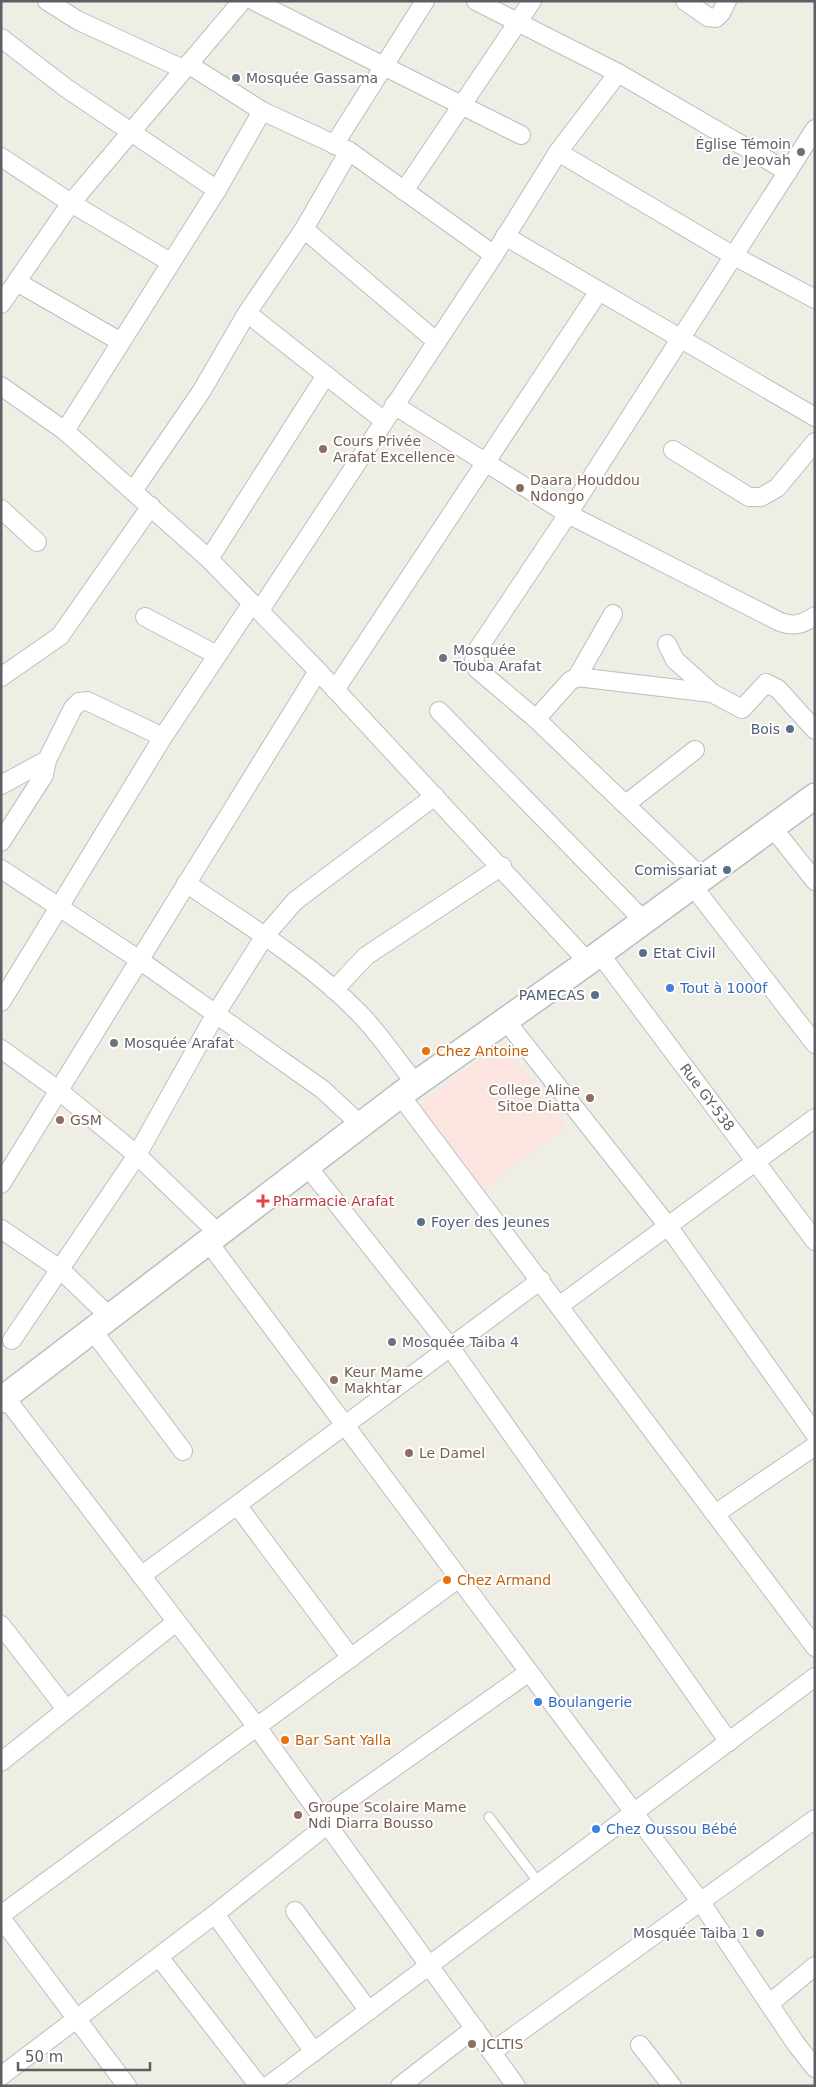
<svg xmlns="http://www.w3.org/2000/svg" width="816" height="2087" font-family="'DejaVu Sans',sans-serif">
  <style>
    .medical { fill: #fce5e0 }
    .lines { fill: none; stroke-linecap: round; stroke-linejoin: round }
    .lane-casing { stroke: #bcbdc3; stroke-width: 11 }
    .street-casing { stroke: #bcbdc3; stroke-width: 20 }
    .secondary-casing { stroke: #babcc3; stroke-width: 28 }
    .lane { stroke: #fff; stroke-width: 9 }
    .street { stroke: #fff; stroke-width: 18 }
    .secondary { stroke: #fff; stroke-width: 25 }
    .worship-dot { fill: #6b7280; stroke: #fff; stroke-width: 2 }
    .education-dot { fill: #8d6e63; stroke: #fff; stroke-width: 2 }
    .service-dot { fill: #5c6f8a; stroke: #fff; stroke-width: 2 }
    .shop-dot { fill: #3f7fe0; stroke: #fff; stroke-width: 2 }
    .food-dot { fill: #e8710a; stroke: #fff; stroke-width: 2 }
    .health-dot { fill: #e0444e; stroke: #fff; stroke-width: 2 }
    .labels { text-anchor: middle; dominant-baseline: central; stroke-width: 4; stroke-linejoin: round; paint-order: stroke }
    .worship-label { font-size: 14px; fill: #5b616d; stroke: #fff; text-anchor: start }
    .education-label { font-size: 14px; fill: #785e54; stroke: #fff; text-anchor: start }
    .service-label { font-size: 14px; fill: #4e5e75; stroke: #fff; text-anchor: end }
    .shop-label { font-size: 14px; fill: #366cbe; stroke: #fff; text-anchor: start }
    .food-label { font-size: 14px; fill: #c56008; stroke: #fff; text-anchor: start }
    .street-label { font-size: 14px; fill: #5c5f65; stroke: #fff }
    .health-label { font-size: 14px; fill: #be3a42; stroke: #fff; text-anchor: start }
  </style>
  <rect width="100%" height="100%" fill="#efeee4"/>
  <path class="medical" d="M 502,1043 L 567,1126 L 481,1190 L 418,1105 Z"/>
  <g class="lines">
    <g class="lane-casing">
      <path id="lane" d="M 489,1817 L 539,1883"/>
    </g>
    <g class="street-casing">
      <g id="street">
        <path d="M 47,1 L 77,20 L 183,69"/>
        <path d="M 254,1 L 521,135"/>
        <path d="M 476,1 L 618,73 L 788,172"/>
        <path d="M 685,1 L 708,17 L 716,18 L 721,13 L 727,1"/>
        <path d="M 1,38 L 66,88 L 217,190"/>
        <path d="M 188,64 L 262,111 L 349,151 L 494,255"/>
        <path d="M 334,145 L 425,1"/>
        <path d="M 558,152 L 734,256 L 815,299"/>
        <path d="M 1,157 L 71,203 L 170,262"/>
        <path d="M 404,191 L 532,1"/>
        <path d="M 304,229 L 437,342"/>
        <path d="M 505,236 L 815,417"/>
        <path d="M 17,282 L 121,342"/>
        <path d="M 1,304 L 71,203 L 242,1"/>
        <path d="M 247,313 L 384,421"/>
        <path d="M 1,386 L 65,431 L 209,559 L 318,671 L 588,962"/>
        <path d="M 394,405 L 568,514 L 780,622 C 794,627 803,624 815,616"/>
        <path d="M 65,431 L 217,190 L 262,111"/>
        <path d="M 673,450 L 749,497 L 761,497 L 777,488 L 815,442"/>
        <path d="M 133,491 L 201,392 L 247,313 L 304,229 L 349,151"/>
        <path d="M 1,509 L 37,542"/>
        <path d="M 209,559 L 326,375"/>
        <path d="M 260,610 L 494,255 L 558,152 L 618,73"/>
        <path d="M 145,617 L 217,655"/>
        <path d="M 667,644 L 675,660 L 712,693"/>
        <path d="M 1,677 L 60,636 L 151,506"/>
        <path d="M 577,677 L 613,614"/>
        <path d="M 335,690 L 599,291"/>
        <path d="M 439,711 L 643,920"/>
        <path d="M 536,719 L 570,681 L 577,677 L 712,693 L 742,709 L 766,683 L 778,689 L 815,730"/>
        <path d="M 1,785 L 47,760 L 73,708 L 79,702 L 87,701 L 163,737"/>
        <path d="M 626,804 L 695,750"/>
        <path d="M 772,827 L 815,881"/>
        <path d="M 1,842 L 44,775 L 47,760"/>
        <path d="M 1,869 L 138,959 L 322,1089 L 362,1126"/>
        <path d="M 702,878 L 536,719 L 477,669 L 474,661 L 476,652 L 568,514 L 815,129"/>
        <path d="M 186,883 C 244,923 310,962 359,1013 C 380,1034 397,1061 416,1084"/>
        <path d="M 692,885 L 815,1044"/>
        <path id="s1" d="M 600,954 L 815,1241"/>
        <path d="M 334,990 L 366,956 L 502,866"/>
        <path d="M 1,1002 L 163,737 L 252,603"/>
        <path d="M 506,1021 L 668,1226 L 815,1434"/>
        <path d="M 1,1049 L 58,1090 L 137,1155 L 220,1235"/>
        <path d="M 400,1095 L 815,1647"/>
        <path d="M 308,1167 L 450,1347 L 729,1742"/>
        <path d="M 1,1184 L 318,671"/>
        <path d="M 1,1229 L 61,1270 L 111,1318"/>
        <path d="M 209,1243 L 700,1901 L 796,2044 L 815,2068"/>
        <path d="M 559,1306 L 815,1118"/>
        <path d="M 93,1331 L 183,1451"/>
        <path d="M 12,1340 L 137,1155 L 215,1015 L 264,937 L 295,901 L 435,796"/>
        <path d="M 5,1397 L 257,1727 L 516,2086"/>
        <path d="M 237,1505 L 351,1658"/>
        <path d="M 715,1514 L 815,1446"/>
        <path d="M 141,1576 L 541,1280"/>
        <path d="M 1,1625 L 66,1709"/>
        <path d="M 1,1762 L 176,1622"/>
        <path d="M 323,1818 L 529,1672"/>
        <path d="M 295,1911 L 369,2011"/>
        <path d="M 215,1914 L 314,2052"/>
        <path d="M 1,1915 L 459,1578"/>
        <path d="M 1,1918 L 127,2086"/>
        <path d="M 159,1957 L 259,2086"/>
        <path d="M 769,2004 L 815,1966"/>
        <path d="M 640,2045 L 672,2086"/>
        <path d="M 492,2052 L 815,1819"/>
        <path d="M 1,2076 L 215,1914 L 328,1824"/>
        <path d="M 268,2086 L 815,1677"/>
        <path d="M 400,2086 L 475,2028"/>
      </g>
    </g>
    <g class="secondary-casing">
      <path id="secondary" d="M 1,1400 L 400,1095 L 588,962 L 815,796"/>
    </g>
    <use href="#lane" class="lane"/>
    <use href="#street" class="street"/>
    <use href="#secondary" class="secondary"/>
  </g>
  <g class="worship-dot">
    <circle cx="236" cy="78" r="5"/>
    <circle cx="801" cy="152" r="5"/>
    <circle cx="443" cy="658" r="5"/>
    <circle cx="114" cy="1043" r="5"/>
    <circle cx="392" cy="1342" r="5"/>
    <circle cx="760" cy="1933" r="5"/>
  </g>
  <g class="education-dot">
    <circle cx="323" cy="449" r="5"/>
    <circle cx="520" cy="488" r="5"/>
    <circle cx="590" cy="1098" r="5"/>
    <circle cx="60" cy="1120" r="5"/>
    <circle cx="334" cy="1380" r="5"/>
    <circle cx="409" cy="1453" r="5"/>
    <circle cx="298" cy="1815" r="5"/>
    <circle cx="472" cy="2044" r="5"/>
  </g>
  <g class="service-dot">
    <circle cx="790" cy="729" r="5"/>
    <circle cx="727" cy="870" r="5"/>
    <circle cx="643" cy="953" r="5"/>
    <circle cx="595" cy="995" r="5"/>
    <circle cx="421" cy="1222" r="5"/>
  </g>
  <g class="shop-dot">
    <circle cx="670" cy="988" r="5"/>
    <circle cx="538" cy="1702" r="5"/>
    <circle cx="596" cy="1829" r="5"/>
  </g>
  <g class="food-dot">
    <circle cx="426" cy="1051" r="5"/>
    <circle cx="447" cy="1580" r="5"/>
    <circle cx="285" cy="1740" r="5"/>
  </g>
  <path class="health-dot" d="M260.5 1193.5h5v5h5v5h-5v5h-5v-5h-5v-5h5z"/>
  <g class="labels">
    <g class="worship-label">
      <text x="246" y="78">Mosquée Gassama</text>
      <text x="791" y="144" text-anchor="end">Église Témoin<tspan x="791" dy="16">de Jeovah</tspan></text>
      <text x="453" y="650">Mosquée<tspan x="453" dy="16">Touba Arafat</tspan></text>
      <text x="124" y="1043">Mosquée Arafat</text>
      <text x="402" y="1342">Mosquée Taiba 4</text>
      <text x="750" y="1933" text-anchor="end">Mosquée Taiba 1</text>
    </g>
    <g class="education-label">
      <text x="333" y="441">Cours Privée<tspan x="333" dy="16">Arafat Excellence</tspan></text>
      <text x="530" y="480">Daara Houddou<tspan x="530" dy="16">Ndongo</tspan></text>
      <text x="580" y="1090" text-anchor="end">College Aline<tspan x="580" dy="16">Sitoe Diatta</tspan></text>
      <text x="70" y="1120">GSM</text>
      <text x="344" y="1372">Keur Mame<tspan x="344" dy="16">Makhtar</tspan></text>
      <text x="419" y="1453">Le Damel</text>
      <text x="308" y="1807">Groupe Scolaire Mame<tspan x="308" dy="16">Ndi Diarra Bousso</tspan></text>
      <text x="482" y="2044">JCLTIS</text>
    </g>
    <g class="service-label">
      <text x="780" y="729">Bois</text>
      <text x="717" y="870">Comissariat</text>
      <text x="653" y="953" text-anchor="start">Etat Civil</text>
      <text x="585" y="995">PAMECAS</text>
      <text x="431" y="1222" text-anchor="start">Foyer des Jeunes</text>
    </g>
    <g class="shop-label">
      <text x="680" y="988">Tout à 1000f</text>
      <text x="548" y="1702">Boulangerie</text>
      <text x="606" y="1829">Chez Oussou Bébé</text>
    </g>
    <g class="food-label">
      <text x="436" y="1051">Chez Antoine</text>
      <text x="457" y="1580">Chez Armand</text>
      <text x="295" y="1740">Bar Sant Yalla</text>
    </g>
    <g class="street-label">
      <text stroke="none"><textPath href="#s1" startOffset="179">Rue GY-538</textPath></text>
    </g>
    <g class="health-label">
      <text x="273" y="1201">Pharmacie Arafat</text>
    </g>
  </g>
  <rect width="816" height="2087" fill="none" stroke="#5c5f65" stroke-width="5"/>
  <path d="M18 2062v8h132v-8" fill="none" stroke="#5c5f65" stroke-width="2.5"/>
  <text x="25" y="2062" font-size="15" fill="#5c5f65" stroke="#ffffff" stroke-width="4" paint-order="stroke">50 m</text>
</svg>
